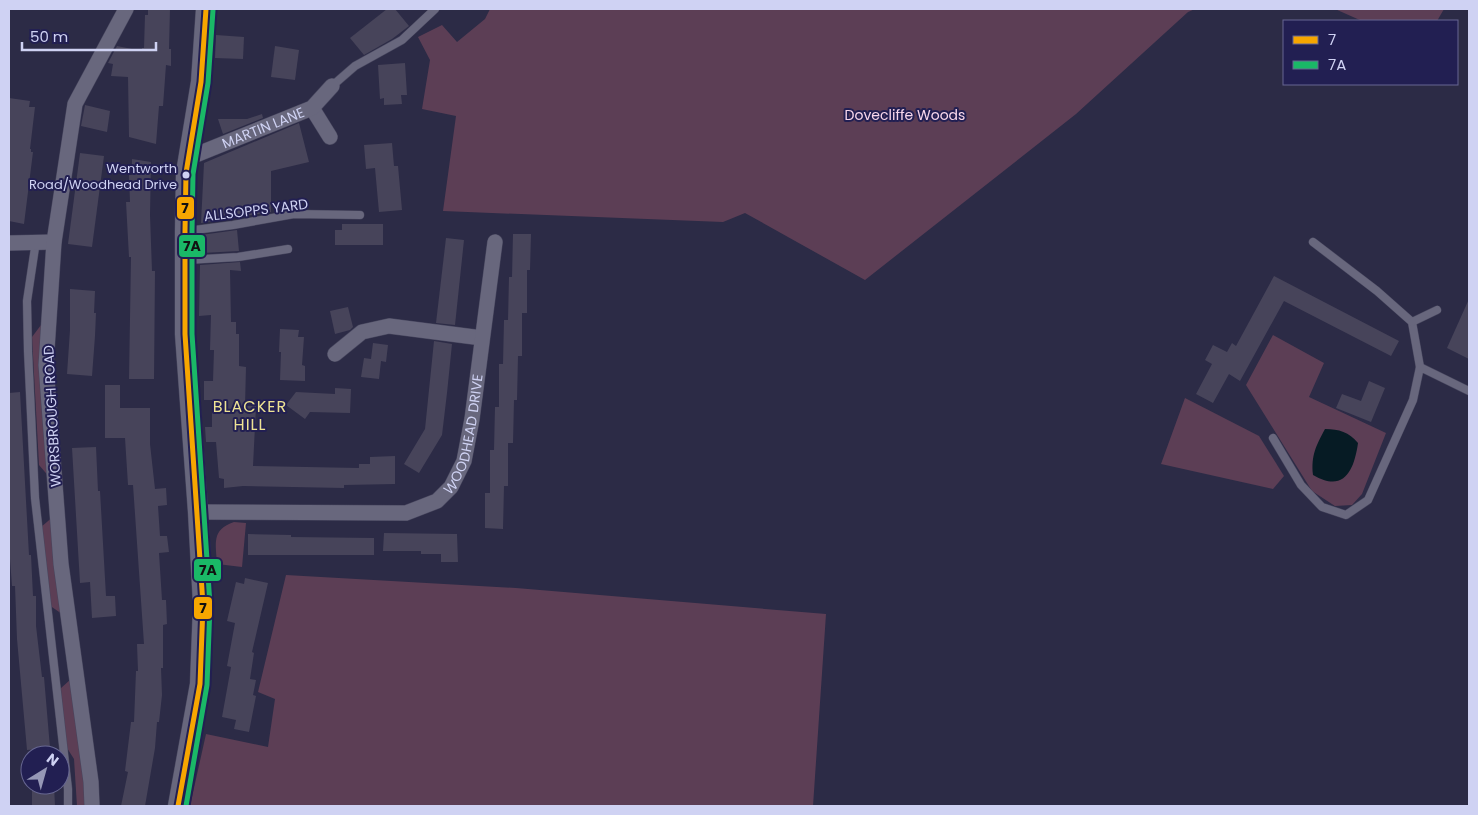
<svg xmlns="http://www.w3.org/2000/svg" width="1478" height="815" font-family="Poppins,sans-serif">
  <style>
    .green { fill: #5c3e55 }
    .water { fill: #061b24 }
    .building { fill: #47445a }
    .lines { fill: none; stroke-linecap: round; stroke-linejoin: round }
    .service-casing { stroke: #47465e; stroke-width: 9 }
    .minor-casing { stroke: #47465e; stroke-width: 16 }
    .tertiary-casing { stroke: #47465e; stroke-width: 21 }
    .service { stroke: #68677d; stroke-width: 8 }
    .minor { stroke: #68677d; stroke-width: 15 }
    .tertiary { stroke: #68677d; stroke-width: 20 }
    .bus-1-casing { stroke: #221f52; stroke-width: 9 }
    .bus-2-casing { stroke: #221f52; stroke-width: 9 }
    .bus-1 { stroke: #f7a600; stroke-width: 5 }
    .bus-2 { stroke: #1ab867; stroke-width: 5 }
    .bus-dot { fill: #cfd2f3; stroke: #221f52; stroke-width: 2 }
    .labels { text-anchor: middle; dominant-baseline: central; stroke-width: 4; stroke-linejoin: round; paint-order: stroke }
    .bus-label { font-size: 13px; fill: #cfd2f3; stroke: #221f52; text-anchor: end }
    .park-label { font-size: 14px; fill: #f8d7eb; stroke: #221f52 }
    .street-label { font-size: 14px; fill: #cfd2f3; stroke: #221f52 }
    .quarter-label { font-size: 16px; letter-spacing: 1px; fill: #ede293; stroke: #221f52 }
    .line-badge { stroke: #221f52; stroke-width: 2 }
    .pale-badge-label { font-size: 14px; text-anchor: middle; font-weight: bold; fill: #111 }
  </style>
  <rect width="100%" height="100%" fill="#2c2b46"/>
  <g class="green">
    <path d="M 490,9 L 1195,9 L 1188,12 L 1076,114 L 865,280 L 745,213 L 723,222 L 443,211 L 456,116 L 422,109 L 430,60 L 418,37 L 442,25 L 457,42 L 485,19 Z"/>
    <path d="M 1335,9 L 1444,9 L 1437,21 L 1362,21 Z"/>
    <path d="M 41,325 L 51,479 L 39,465 L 32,337 Z"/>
    <path d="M 1273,335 L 1324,363 L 1309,397 L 1386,433 L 1362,494 L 1352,505 L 1335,506 L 1312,491 L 1246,385 Z"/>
    <path d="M 1185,398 L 1259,436 L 1284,476 L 1273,489 L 1161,464 Z"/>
    <path d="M 54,516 L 62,614 L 49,605 L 41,527 Z"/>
    <path d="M 234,522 L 246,523 L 242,567 L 217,564 C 216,543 211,530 234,522 Z"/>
    <path d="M 286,575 L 516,588 L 826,614 L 813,806 L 190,806 L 206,734 L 268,747 L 275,699 L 258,692 Z"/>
    <path d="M 71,679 L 87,806 L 77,806 L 74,759 L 67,748 L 60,689 Z"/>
  </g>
  <path class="water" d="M 1325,429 C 1339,429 1349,432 1358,443 C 1354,471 1344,493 1313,475 C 1311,455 1316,446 1325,429 Z"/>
  <g class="building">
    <path d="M 148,9 L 170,9 L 169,49 L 171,49 L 171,66 L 166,65 L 163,106 L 159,106 L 156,144 L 129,137 L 128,77 L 111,76 L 113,64 L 108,63 L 117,46 L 142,51 L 142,48 L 144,48 L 145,15 L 148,15 Z"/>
    <path d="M 387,9 L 395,9 L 409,26 L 392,39 L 364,55 L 350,38 Z"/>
    <path d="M 216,35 L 244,37 L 243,59 L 215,58 Z"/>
    <path d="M 275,46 L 299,50 L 295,80 L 271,77 Z"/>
    <path d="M 405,63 L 407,95 L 401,95 L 402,104 L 384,105 L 384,98 L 380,99 L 378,65 Z"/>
    <path d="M 9,98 L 30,101 L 29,107 L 35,107 L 30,149 L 31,149 L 31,152 L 33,152 L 24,224 L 9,221 Z"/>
    <path d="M 85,105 L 110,111 L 107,132 L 81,126 Z"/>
    <path d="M 262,114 L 263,118 L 223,134 L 218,119 L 247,119 Z"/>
    <path d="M 299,123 L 309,162 L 271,171 L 271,212 L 201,223 L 204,163 Z"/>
    <path d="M 392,143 L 394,166 L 398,166 L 402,210 L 379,212 L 375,168 L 366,169 L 364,145 Z"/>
    <path d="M 80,153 L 104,156 L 92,247 L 68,244 Z"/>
    <path d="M 132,159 L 151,162 L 150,215 L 152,271 L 155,271 L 154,379 L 129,379 L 131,257 L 129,257 L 126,202 L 130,202 L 129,175 L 132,175 Z"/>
    <path d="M 342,224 L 383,224 L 383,245 L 335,245 L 335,230 L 342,230 Z"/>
    <path d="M 237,230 L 239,251 L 202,253 L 201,235 Z"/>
    <path d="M 513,234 L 531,234 L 530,270 L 527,270 L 527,313 L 522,313 L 522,356 L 518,356 L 517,400 L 514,400 L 513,443 L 508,443 L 508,486 L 504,486 L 503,529 L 485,528 L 485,493 L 490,493 L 490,450 L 494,450 L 495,407 L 499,407 L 499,364 L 503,364 L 504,320 L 508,320 L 509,277 L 512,277 Z"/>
    <path d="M 446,238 L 464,240 L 455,325 L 436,323 Z"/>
    <path d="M 240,262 L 241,271 L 230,270 L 231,322 L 236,322 L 236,334 L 239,334 L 239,366 L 246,367 L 245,406 L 256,406 L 253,466 L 359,468 L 359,464 L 370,464 L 370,457 L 395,456 L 395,484 L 344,485 L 344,488 L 243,486 L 224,488 L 224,479 L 219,478 L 216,442 L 206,442 L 205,427 L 212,427 L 212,400 L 204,400 L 204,381 L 213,381 L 214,350 L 210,350 L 211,315 L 199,316 L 200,265 Z"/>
    <path d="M 1274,276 L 1399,341 L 1391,356 L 1284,301 L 1240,381 L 1229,374 L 1213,403 L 1196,394 L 1212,364 L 1205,360 L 1213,345 L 1227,352 L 1232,343 L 1236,346 Z"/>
    <path d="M 70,289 L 95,291 L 94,313 L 96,313 L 95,336 L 92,376 L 67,374 L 70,330 Z"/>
    <path d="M 1469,299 L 1469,359 L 1447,348 Z"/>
    <path d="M 348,307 L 353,327 L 350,330 L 335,334 L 330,311 Z"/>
    <path d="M 280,329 L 299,330 L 298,337 L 304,337 L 302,365 L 305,366 L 305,381 L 280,380 L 281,352 L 279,352 Z"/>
    <path d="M 434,341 L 452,344 L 447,393 L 442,435 L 419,473 L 404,464 L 425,429 Z"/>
    <path d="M 373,343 L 388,345 L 386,362 L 381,361 L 379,379 L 361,377 L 364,358 L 371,359 Z"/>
    <path d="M 1369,381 L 1385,388 L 1371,422 L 1336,408 L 1342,394 L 1361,401 Z"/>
    <path d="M 105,385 L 120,385 L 120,408 L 150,408 L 150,444 L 155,489 L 166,488 L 167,505 L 158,506 L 160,536 L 167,536 L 169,552 L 159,553 L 162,600 L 166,600 L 167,624 L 163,625 L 163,668 L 161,668 L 162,695 L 159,722 L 157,722 L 155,748 L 145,806 L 121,806 L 128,772 L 125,771 L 131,722 L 134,722 L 136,671 L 138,671 L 137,644 L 144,644 L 133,485 L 128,485 L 125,438 L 105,438 Z"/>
    <path d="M 335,388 L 351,389 L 350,413 L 310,412 L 305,419 L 286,405 L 296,392 L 335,394 Z"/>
    <path d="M 20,392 L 29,555 L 31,555 L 33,596 L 36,596 L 36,626 L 42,677 L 44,677 L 50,748 L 27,750 L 17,639 L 15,586 L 12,586 L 9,546 L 9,393 Z"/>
    <path d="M 96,447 L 98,491 L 100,491 L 106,596 L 115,596 L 116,616 L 92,618 L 90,582 L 80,583 L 72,448 Z"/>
    <path d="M 384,533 L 457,534 L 458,562 L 441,562 L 441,554 L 421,554 L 421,551 L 383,551 Z"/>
    <path d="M 248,534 L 291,535 L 291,537 L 374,538 L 374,555 L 248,555 Z"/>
    <path d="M 245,578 L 268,583 L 252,652 L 254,653 L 250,679 L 256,680 L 253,695 L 256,696 L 249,732 L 234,729 L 236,720 L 222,717 L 231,667 L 227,666 L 235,623 L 227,621 L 236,582 L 244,584 Z"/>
    <path d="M 32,785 L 54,785 L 55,806 L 32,806 Z"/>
  </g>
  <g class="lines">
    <g class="service-casing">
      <g id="service">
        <path d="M 332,86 L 355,66 L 402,40 L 435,9"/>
        <path d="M 187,231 L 233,225 L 294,214 L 360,215"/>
        <path d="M 36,241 L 27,301 L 28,351 L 35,498 L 68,789 L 68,806"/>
        <path d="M 1313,242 L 1377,291 L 1412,322 L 1420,367"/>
        <path d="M 187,260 L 238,257 L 288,249"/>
        <path d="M 1412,322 L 1437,310"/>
        <path d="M 1273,438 L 1301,485 L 1322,507 L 1346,515 L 1368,500 L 1413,400 L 1420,367 L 1469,391"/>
      </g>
    </g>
    <g class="minor-casing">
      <g id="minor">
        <path d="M 312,108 L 330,137"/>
        <path id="s1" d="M 188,158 L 312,108 L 332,86"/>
        <path d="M 9,243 L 54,242"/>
        <path d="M 335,354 L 362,332 L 389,326 L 482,338"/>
        <path id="s2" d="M 198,512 L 406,513 L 437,501 L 451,487 L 464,461 L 472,419 L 495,242"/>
        <path d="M 92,806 L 91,782 L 61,564 L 46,365 L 54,242 L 75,104 L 126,9"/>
      </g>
    </g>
    <g class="tertiary-casing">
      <path id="tertiary" d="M 178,806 L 200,684 L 203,605 L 198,512 L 185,334 L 185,231 L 186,173 L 201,82 L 206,9"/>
    </g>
    <use href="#service" class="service"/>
    <use href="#minor" class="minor"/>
    <use href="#tertiary" class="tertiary"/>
    <g class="bus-1-casing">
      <path id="bus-1" d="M 178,806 L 200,684 L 203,605 L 185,334 L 185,231 L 186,173 L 201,82 L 206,9"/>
    </g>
    <g class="bus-2-casing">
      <path id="bus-2" d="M 186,806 L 207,685 L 210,605 L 192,334 L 192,231 L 193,174 L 208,83 L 213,10"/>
    </g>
    <use href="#bus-1" class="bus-1"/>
    <use href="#bus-2" class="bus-2"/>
  </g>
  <circle class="bus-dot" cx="186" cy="175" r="4.5"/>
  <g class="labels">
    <g class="bus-label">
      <text x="177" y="168">Wentworth<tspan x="177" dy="16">Road/Woodhead Drive</tspan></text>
    </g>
    <g class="park-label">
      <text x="905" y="115">Dovecliffe Woods</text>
    </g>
    <g class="street-label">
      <text stroke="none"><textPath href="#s1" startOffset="81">MARTIN LANE</textPath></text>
      <text transform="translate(256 210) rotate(-7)">ALLSOPPS YARD</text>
      <text transform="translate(52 416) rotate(-93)">WORSBROUGH ROAD</text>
      <text stroke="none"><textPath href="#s2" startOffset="316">WOODHEAD DRIVE</textPath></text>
    </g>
    <g class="quarter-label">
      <text x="250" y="406">BLACKER<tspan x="250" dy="18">HILL</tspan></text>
    </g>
  </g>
  <g class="line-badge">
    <rect x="176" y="196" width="19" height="24" rx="5" fill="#f7a600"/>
    <rect x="178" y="234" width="28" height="24" rx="5" fill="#1ab867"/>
    <rect x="193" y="558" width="29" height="24" rx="5" fill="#1ab867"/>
    <rect x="193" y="596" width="20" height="24" rx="5" fill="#f7a600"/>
  </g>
  <g class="pale-badge-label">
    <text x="185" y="213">7</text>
    <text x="192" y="251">7A</text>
    <text x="208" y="575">7A</text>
    <text x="203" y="613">7</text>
  </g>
  <rect width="1478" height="815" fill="none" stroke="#cfd2f3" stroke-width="20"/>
  <rect x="1283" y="20" width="175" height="65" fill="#221f52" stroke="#676792"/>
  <rect x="1293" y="36" width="25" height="8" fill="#f7a600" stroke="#676792"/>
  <text x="1328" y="45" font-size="15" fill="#cfd2f3">7</text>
  <rect x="1293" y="61" width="25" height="8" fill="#1ab867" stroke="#676792"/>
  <text x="1328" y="70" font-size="15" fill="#cfd2f3">7A</text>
  <g transform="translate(45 770) rotate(37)"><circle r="24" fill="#221f52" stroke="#676792"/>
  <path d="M0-4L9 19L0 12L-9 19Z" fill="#9698b6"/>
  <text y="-8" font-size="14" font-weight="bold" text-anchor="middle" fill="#cfd2f3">N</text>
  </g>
  <path d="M22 42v8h134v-8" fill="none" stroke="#cfd2f3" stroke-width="2.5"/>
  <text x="30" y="42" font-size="15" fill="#cfd2f3" stroke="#221f52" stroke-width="4" paint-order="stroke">50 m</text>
</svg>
